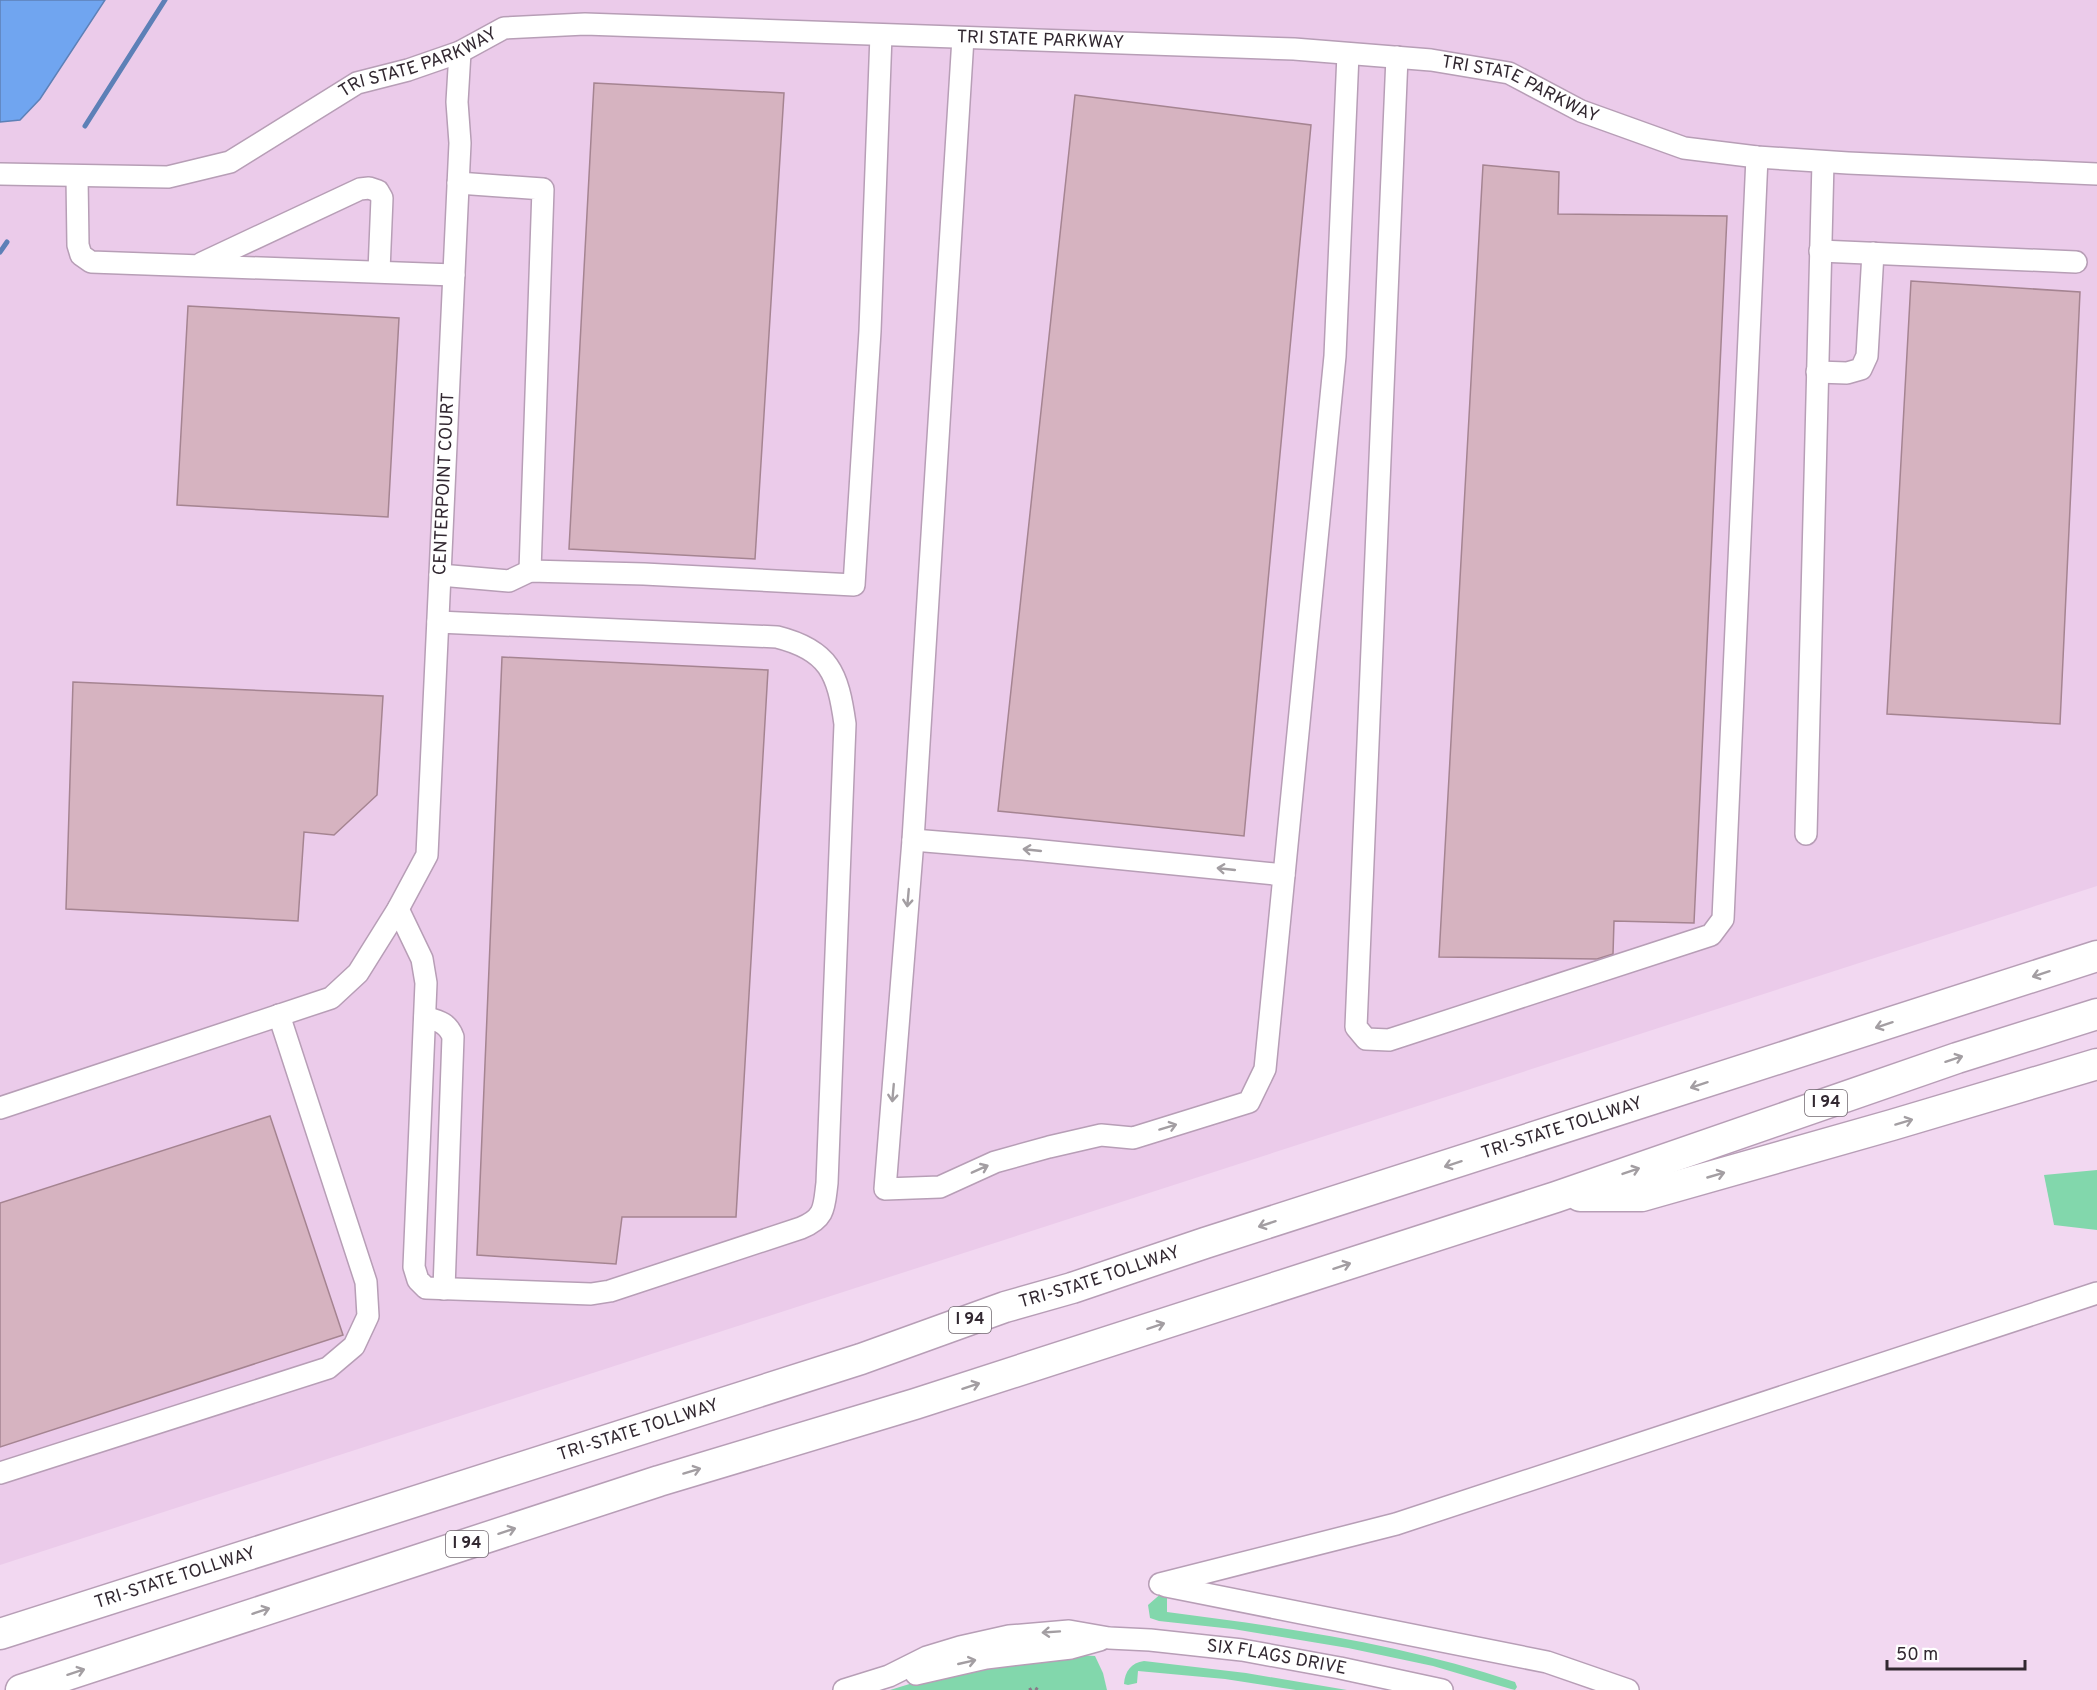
<svg xmlns="http://www.w3.org/2000/svg" width="2097" height="1690" font-family="Overpass,sans-serif">
  <style>
    .built { fill: #ebcbea }
    .green { fill: #82d7ac }
    .water { fill: #70a5f0; stroke: #5d80b7; stroke-width: 1.5 }
    .lines { fill: none; stroke-linecap: round; stroke-linejoin: round }
    .stream { stroke: #5d80b7; stroke-width: 5 }
    .building { fill: #d6b3c0; stroke: #a58491; stroke-width: 1.5 }
    .minor-casing { stroke: #b79eb6; stroke-width: 24 }
    .highway-casing { stroke: #b79eb6; stroke-width: 33 }
    .path { stroke: #8a7989; stroke-width: 3; stroke-dasharray: 3 4.5; stroke-linecap: butt }
    .minor { stroke: #fff; stroke-width: 21 }
    .highway { stroke: #fff; stroke-width: 30 }
    .oneway { stroke: #a39ea2 }
    .labels { text-anchor: middle; dominant-baseline: central; stroke-width: 4.5; stroke-linejoin: round; paint-order: stroke }
    .shield { fill: #fff; stroke: #70686f; stroke-width: 1.5 }
    .shield-label { font-size: 16px; font-weight: bold; fill: #322831 }
    .street-label { font-size: 18px; fill: #322831; stroke: #fff }
  </style>
  <rect width="100%" height="100%" fill="#f2d8f1"/>
  <path class="built" d="M 0,0 L 2097,0 L 2097,886 L 0,1565 Z"/>
  <g class="green">
    <path d="M 2097,1170 L 2097,1230 L 2054,1225 L 2044,1175 Z"/>
    <path d="M 1164,1591 L 1167,1596 L 1167,1612 C 1284,1627 1403,1644 1515,1682 L 1517,1687 L 1515,1690 L 1511,1689 L 1433,1666 L 1348,1648 L 1233,1629 L 1159,1621 L 1150,1618 L 1148,1605 Z"/>
    <path d="M 1058,1654 L 1095,1656 L 1103,1673 L 1107,1690 L 890,1690 L 968,1666 Z"/>
    <path d="M 1144,1661 L 1246,1673 L 1347,1690 L 1296,1690 L 1225,1679 L 1138,1671 L 1137,1683 L 1128,1685 L 1124,1684 C 1125,1671 1131,1663 1144,1661 Z"/>
  </g>
  <path class="water" d="M 0,0 L 105,0 L 40,99 L 20,120 L 0,122 Z"/>
  <g class="lines">
    <g class="stream">
      <path d="M 85,126 L 165,0"/>
      <path d="M 0,252 L 7,242"/>
    </g>
  </g>
  <g class="building">
    <path d="M 594,83 L 784,93 L 755,559 L 569,549 Z"/>
    <path d="M 1075,95 L 1311,125 L 1244,836 L 998,811 Z"/>
    <path d="M 1483,165 L 1559,172 L 1558,214 L 1727,216 L 1694,923 L 1614,921 L 1613,954 L 1597,959 L 1439,957 Z"/>
    <path d="M 1911,281 L 2080,292 L 2060,724 L 1887,714 Z"/>
    <path d="M 188,306 L 399,318 L 388,517 L 177,505 Z"/>
    <path d="M 502,657 L 768,670 L 736,1217 L 622,1217 L 616,1264 L 477,1255 Z"/>
    <path d="M 73,682 L 383,696 L 377,795 L 334,835 L 304,832 L 298,921 L 66,909 Z"/>
    <path d="M 270,1116 L 343,1335 L 0,1447 L 0,1203 Z"/>
  </g>
  <g class="lines">
    <g class="minor-casing">
      <g id="minor">
        <path d="M 963,38 L 913,840 L 885,1189 L 940,1187 L 995,1162 L 1049,1147 L 1101,1135 L 1133,1138 L 1249,1102 L 1265,1069 L 1335,356 L 1348,54"/>
        <path d="M 1397,57 L 1356,1027 L 1366,1039 L 1389,1040 L 1711,935 L 1723,919 L 1757,157"/>
        <path id="s1" d="M 0,174 L 168,177 L 230,162 L 357,83 L 408,70 L 460,52 L 504,28 L 585,24 L 1294,49 L 1431,60 L 1509,73 L 1581,111 L 1684,148 L 1757,157 L 1848,163 L 2097,174"/>
        <path d="M 77,177 L 78,245 L 81,255 L 91,262 L 454,275"/>
        <path d="M 458,183 L 543,189 L 530,571"/>
        <path d="M 1820,251 L 2076,262"/>
        <path d="M 202,263 L 360,189 L 369,188 L 378,191 L 382,198 L 379,271"/>
        <path d="M 1817,372 L 1847,373 L 1861,369 L 1867,356 L 1873,253"/>
        <path d="M 440,575 L 509,581 L 530,571 L 644,574 L 854,585 L 870,331 L 881,35"/>
        <path d="M 1806,834 L 1823,162"/>
        <path d="M 913,840 L 1023,849 L 1284,875"/>
        <path d="M 398,909 L 422,959 L 426,983 L 414,1267 L 418,1280 L 426,1288 L 591,1294 L 610,1291 L 801,1228 C 826,1218 824,1206 827,1183 L 845,724 C 838,673 829,650 777,637 L 438,622"/>
        <path d="M 425,1017 C 439,1021 448,1023 453,1037 L 444,1289"/>
        <path id="s2" d="M 0,1108 L 331,998 L 358,973 L 398,909 L 427,855 L 460,143 L 457,102 L 460,52"/>
        <path d="M 0,1473 L 328,1368 L 354,1346 L 368,1316 L 366,1282 L 279,1015"/>
        <path d="M 1160,1584 L 1396,1524 L 2097,1293"/>
        <path d="M 1166,1586 L 1547,1662 L 1628,1690"/>
        <path d="M 916,1674 L 986,1658 L 1071,1648 L 1100,1640"/>
        <path id="s3" d="M 844,1690 L 889,1676 L 927,1657 L 960,1647 L 1009,1636 L 1069,1631 L 1109,1638 L 1150,1640 L 1242,1650 L 1340,1668 L 1442,1690"/>
      </g>
    </g>
    <g class="highway-casing">
      <g id="highway">
        <path d="M 1580,1196 L 1642,1196 L 1892,1125 L 2097,1064"/>
        <path id="s4" d="M 0,1634 L 861,1359 L 1005,1307 L 1072,1288 L 1205,1243 L 2097,956"/>
        <path d="M 21,1690 L 659,1481 L 915,1404 L 1556,1197 L 1957,1058 L 2097,1014"/>
      </g>
    </g>
    <path class="path" d="M 1029,1690 L 1034,1687 L 1038,1690"/>
    <use href="#minor" class="minor"/>
    <use href="#highway" class="highway"/>
  </g>
  <defs><path id="oneway-shaft" d="M-6 0H5M1.5-3L5.5 0L1.5 3" fill="none" stroke-width="1.6" stroke-linecap="round" stroke-linejoin="round" transform="scale(1.5)"/></defs>
  <g class="oneway">
    <use href="#oneway-shaft" transform="translate(1032 850) rotate(-174)"/>
    <use href="#oneway-shaft" transform="translate(1226 869) rotate(-174)"/>
    <use href="#oneway-shaft" transform="translate(908 898) rotate(95)"/>
    <use href="#oneway-shaft" transform="translate(2041 974) rotate(162)"/>
    <use href="#oneway-shaft" transform="translate(1884 1025) rotate(162)"/>
    <use href="#oneway-shaft" transform="translate(1954 1059) rotate(-18)"/>
    <use href="#oneway-shaft" transform="translate(1699 1085) rotate(162)"/>
    <use href="#oneway-shaft" transform="translate(893 1093) rotate(95)"/>
    <use href="#oneway-shaft" transform="translate(1904 1122) rotate(-17)"/>
    <use href="#oneway-shaft" transform="translate(1168 1127) rotate(-17)"/>
    <use href="#oneway-shaft" transform="translate(1453 1164) rotate(162)"/>
    <use href="#oneway-shaft" transform="translate(980 1169) rotate(-24)"/>
    <use href="#oneway-shaft" transform="translate(1631 1171) rotate(-19)"/>
    <use href="#oneway-shaft" transform="translate(1716 1175) rotate(-16)"/>
    <use href="#oneway-shaft" transform="translate(1267 1224) rotate(162)"/>
    <use href="#oneway-shaft" transform="translate(1342 1266) rotate(-18)"/>
    <use href="#oneway-shaft" transform="translate(1156 1326) rotate(-18)"/>
    <use href="#oneway-shaft" transform="translate(971 1386) rotate(-18)"/>
    <use href="#oneway-shaft" transform="translate(692 1471) rotate(-17)"/>
    <use href="#oneway-shaft" transform="translate(507 1531) rotate(-18)"/>
    <use href="#oneway-shaft" transform="translate(261 1611) rotate(-18)"/>
    <use href="#oneway-shaft" transform="translate(1051 1632) rotate(176)"/>
    <use href="#oneway-shaft" transform="translate(967 1662) rotate(-13)"/>
    <use href="#oneway-shaft" transform="translate(76 1672) rotate(-18)"/>
  </g>
  <g class="labels">
    <g class="shield">
      <rect x="1805" y="1090" width="42" height="26" rx="4.5"/>
      <rect x="949" y="1307" width="42" height="26" rx="4.5"/>
      <rect x="446" y="1531" width="42" height="26" rx="4.5"/>
    </g>
    <g class="shield-label">
      <text x="1826" y="1103">I 94</text>
      <text x="970" y="1320">I 94</text>
      <text x="467" y="1544">I 94</text>
    </g>
    <g class="street-label">
      <text stroke="none"><textPath href="#s1" startOffset="1076">TRI STATE PARKWAY</textPath></text>
      <text stroke="none"><textPath href="#s1" startOffset="446">TRI STATE PARKWAY</textPath></text>
      <text stroke="none"><textPath href="#s1" startOffset="1562">TRI STATE PARKWAY</textPath></text>
      <text stroke="none"><textPath href="#s2" startOffset="894">CENTERPOINT COURT</textPath></text>
      <text stroke="none"><textPath href="#s4" startOffset="1642">TRI-STATE TOLLWAY</textPath></text>
      <text stroke="none"><textPath href="#s4" startOffset="1156">TRI-STATE TOLLWAY</textPath></text>
      <text stroke="none"><textPath href="#s4" startOffset="670">TRI-STATE TOLLWAY</textPath></text>
      <text stroke="none"><textPath href="#s4" startOffset="184">TRI-STATE TOLLWAY</textPath></text>
      <text stroke="none"><textPath href="#s3" startOffset="444">SIX FLAGS DRIVE</textPath></text>
    </g>
  </g>
  <path d="M1887 1660v9h138v-9" fill="none" stroke="#322831" stroke-width="3"/>
  <text x="1896" y="1660" font-size="18" fill="#322831" stroke="#ffffff" stroke-width="4.5" paint-order="stroke">50 m</text>
</svg>
